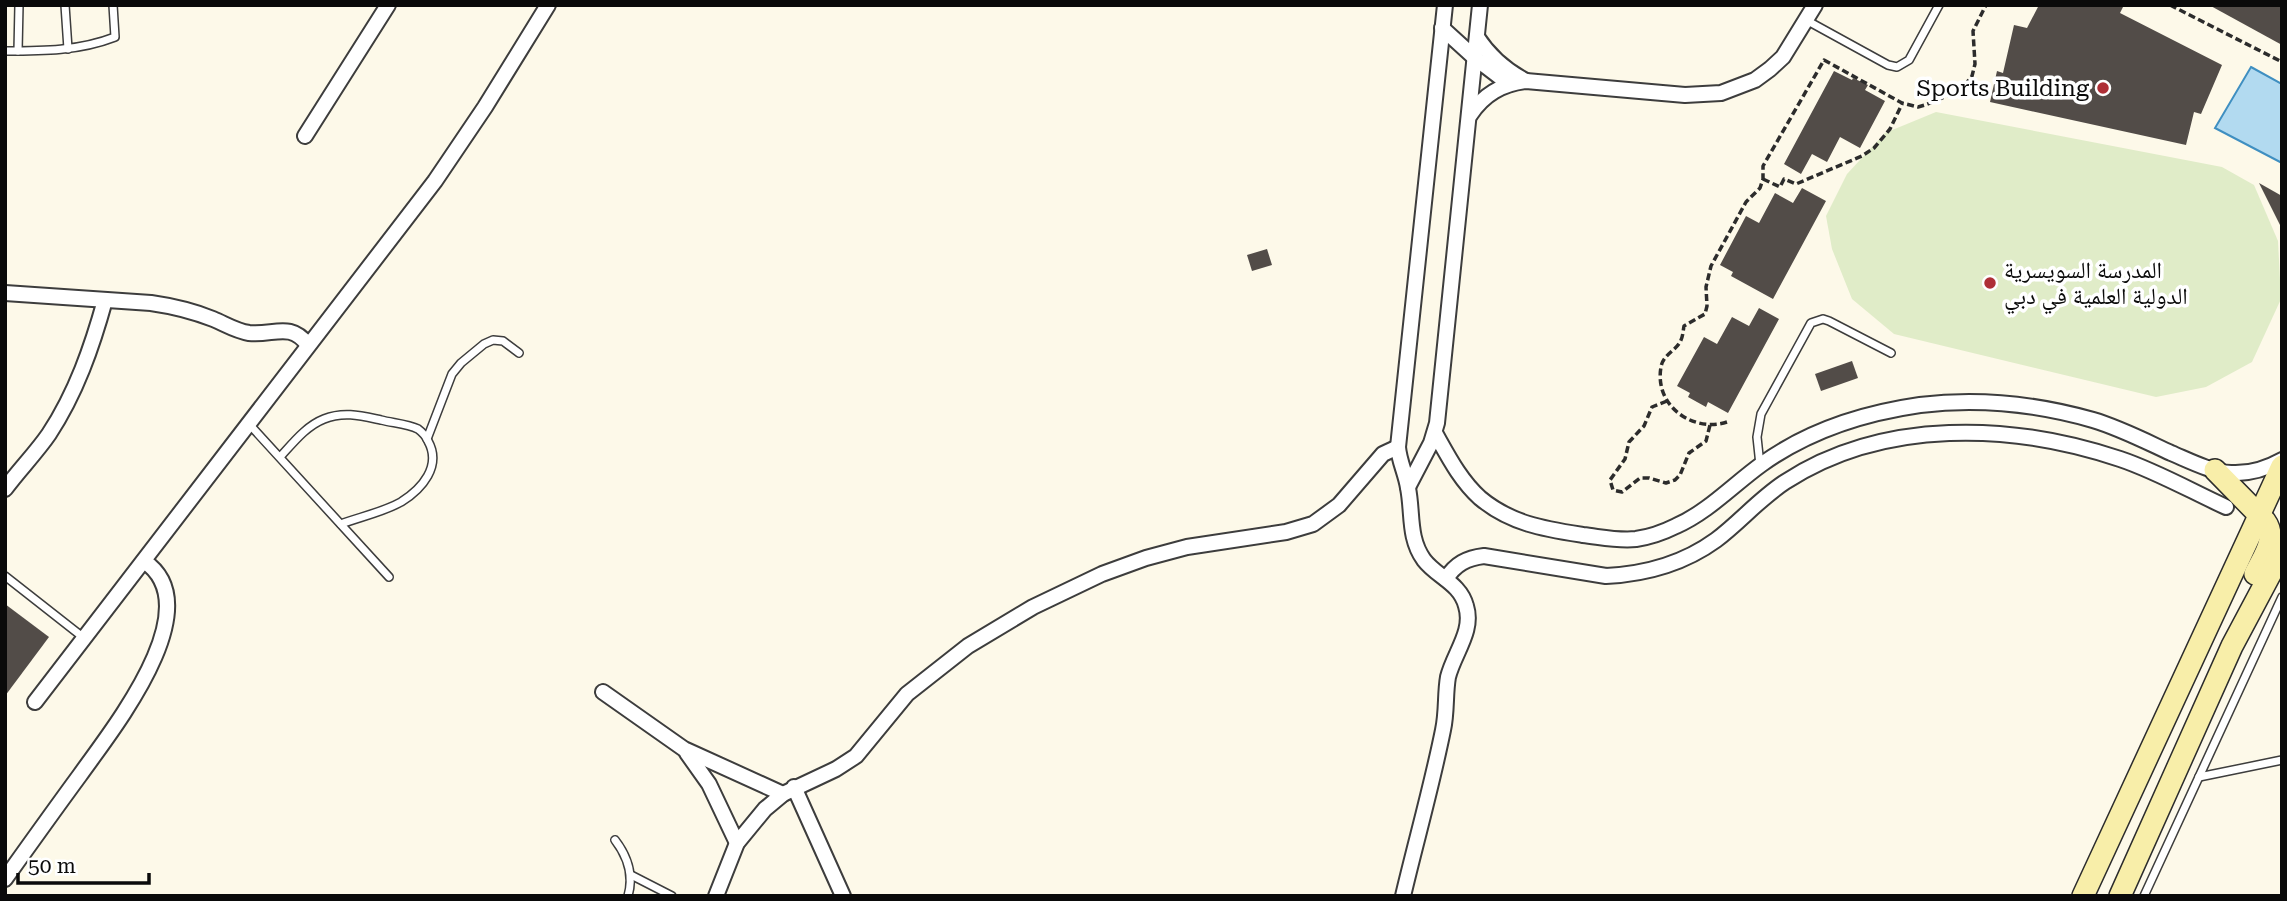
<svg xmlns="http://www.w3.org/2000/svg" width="2287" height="901" font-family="'Roboto Serif','Noto Naskh Arabic',serif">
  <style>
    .pitch { fill: #e0ecc8 }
    .water { fill: #b2daf0; stroke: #3f8fc1; stroke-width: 2 }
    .building { fill: #524c48 }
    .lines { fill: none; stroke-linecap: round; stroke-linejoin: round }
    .lane-casing { stroke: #3d3d3d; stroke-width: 10 }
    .street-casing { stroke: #3d3d3d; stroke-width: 18 }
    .secondary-casing { stroke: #2c2c2c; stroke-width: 24 }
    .path { stroke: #2c2c2c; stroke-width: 3.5; stroke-dasharray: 7 3.5; stroke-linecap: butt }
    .lane { stroke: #fff; stroke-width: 7 }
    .street { stroke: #fff; stroke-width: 14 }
    .secondary { stroke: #f8eea9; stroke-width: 21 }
    .poi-dot { fill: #ae2f36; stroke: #fff; stroke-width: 2.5 }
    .labels { text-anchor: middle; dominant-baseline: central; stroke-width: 7; stroke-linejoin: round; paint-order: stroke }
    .poi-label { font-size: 23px; fill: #0a0a0a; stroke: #fff; text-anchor: end }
  </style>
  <rect width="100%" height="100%" fill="#fdf9e9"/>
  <path class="pitch" d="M 1936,112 L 2222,167 L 2254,185 L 2278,241 L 2281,299 L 2252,362 L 2206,387 L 2156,397 L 1894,334 L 1852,299 L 1832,249 L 1826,216 L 1847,174 L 1885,133 Z"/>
  <path class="water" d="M 2251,67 L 2282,84 L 2282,163 L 2215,128 Z"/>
  <g class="building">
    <path d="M 2039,5 L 2124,5 L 2120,13 L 2222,65 L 2201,114 L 2194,112 L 2186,145 L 1990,102 L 1997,71 L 2003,73 L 2014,25 L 2027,28 Z"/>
    <path d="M 2209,5 L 2282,5 L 2282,45 Z"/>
    <path d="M 1834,71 L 1852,80 L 1853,78 L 1868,85 L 1865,90 L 1885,101 L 1860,148 L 1840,137 L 1827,162 L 1812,154 L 1801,174 L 1784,164 Z"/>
    <path d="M 2259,183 L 2282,196 L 2282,229 Z"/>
    <path d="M 1802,188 L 1826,201 L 1773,299 L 1731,276 L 1733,272 L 1720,265 L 1746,216 L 1759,223 L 1775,193 L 1793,203 Z"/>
    <path d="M 1267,249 L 1272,265 L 1252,271 L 1247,255 Z"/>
    <path d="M 1759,308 L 1779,319 L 1728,413 L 1708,402 L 1706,407 L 1688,397 L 1690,393 L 1677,386 L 1704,337 L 1717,344 L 1732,317 L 1749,326 Z"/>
    <path d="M 1852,361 L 1858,378 L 1821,391 L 1815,374 Z"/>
    <path d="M 5,604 L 49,637 L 5,696 Z"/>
  </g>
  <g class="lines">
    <g class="lane-casing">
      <g id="lane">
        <path d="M 65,5 L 68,49"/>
        <path d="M 1806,20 L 1888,65 L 1897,67 L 1909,60 L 1939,5"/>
        <path d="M 5,51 C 43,51 79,51 115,37 L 113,5"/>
        <path d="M 18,51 L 19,5"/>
        <path d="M 249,424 L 389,577"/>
        <path d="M 427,439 L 452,374 L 461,363 L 484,344 L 493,340 L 503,341 L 519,353"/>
        <path d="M 280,457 C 293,443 306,426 324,419 C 344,411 362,416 381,420 C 393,423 408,424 418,429 C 422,432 426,436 428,441 C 442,466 422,489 401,502 C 383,512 360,517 341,524"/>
        <path d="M 1760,465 L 1757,437 L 1761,414 L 1811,323 L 1823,319 L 1829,321 L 1891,353"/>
        <path d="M 5,576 L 84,638"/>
        <path d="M 2199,777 L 2282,760"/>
        <path d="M 615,840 C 628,857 634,875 628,896"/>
        <path d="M 631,875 L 672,896"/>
        <path d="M 2144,896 L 2282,597"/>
      </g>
    </g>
    <g class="street-casing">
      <g id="street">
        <path d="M 1442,28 L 1475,58 L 1509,84"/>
        <path d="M 1477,37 C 1490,57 1505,70 1526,81"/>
        <path d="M 1470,115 C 1484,94 1502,84 1526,81 L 1685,95 L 1721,93 L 1755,80 L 1770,69 L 1783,57 L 1815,5"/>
        <path d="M 305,136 L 388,5"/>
        <path d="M 5,293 L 151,303 C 172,306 193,311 213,319 C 225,324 236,331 249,333 C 273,336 290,321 308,345"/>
        <path d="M 1435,433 C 1448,456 1460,480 1480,498 C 1511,524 1545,529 1583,535 C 1601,537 1618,541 1636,539 C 1650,537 1664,532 1676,526 C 1708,512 1734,484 1762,464 C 1808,431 1864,413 1920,405 C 1977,398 2037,404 2093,420 C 2120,428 2145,441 2171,453 C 2190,461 2211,472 2231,473 C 2249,474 2266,469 2282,460"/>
        <path d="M 1408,487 L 1431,443 L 1437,423 L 1480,5"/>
        <path d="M 5,489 C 19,470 36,453 49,434 C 76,393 92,347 105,300"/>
        <path d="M 1446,579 C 1455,564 1467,558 1484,556 L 1606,576 C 1646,574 1683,564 1716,540 C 1740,522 1759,499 1785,482 C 1883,418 2013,423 2120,459 C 2156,471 2191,491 2226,507"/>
        <path d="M 603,692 L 684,749 L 783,794"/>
        <path d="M 35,702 L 435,181 L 485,107 L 548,5"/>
        <path d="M 687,753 L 709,784 L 737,843"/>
        <path d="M 794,787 L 843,896"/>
        <path d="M 5,879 C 30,844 55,809 80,775 C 111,731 212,607 144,561"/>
        <path d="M 716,896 L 737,843 L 765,809 L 783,794 L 836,769 L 856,756 L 907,694 L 968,646 L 1033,607 L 1102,574 L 1146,558 L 1187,547 L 1286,532 L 1313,524 L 1339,505 L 1383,454 L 1398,447"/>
        <path d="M 1403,896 C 1416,841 1432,785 1443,730 C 1447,712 1445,694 1448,677 C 1454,653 1474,631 1466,606 C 1460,583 1437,577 1424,560 C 1408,538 1413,513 1408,488 C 1406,474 1399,461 1398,447 L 1445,5"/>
      </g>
    </g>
    <g class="secondary-casing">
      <g id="secondary">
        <path d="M 2215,470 L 2265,521 C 2278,539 2263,557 2255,574"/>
        <path d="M 2083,896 L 2282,466"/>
        <path d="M 2120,896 L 2232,646 L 2282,552"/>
      </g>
    </g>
    <g class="path">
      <path d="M 2170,5 L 2282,62"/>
      <path d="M 1763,179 L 1780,187 L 1784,179 L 1796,184 L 1862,156 L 1874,148 L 1890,129 L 1902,104"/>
      <path d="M 1667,401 L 1652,407 L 1644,426 L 1629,442 L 1625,459 L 1610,480 L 1613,490 L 1622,492 L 1640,478 L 1649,478 L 1666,483 L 1675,480 L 1680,475 L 1689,453 L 1706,441 L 1710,425"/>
      <path d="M 1727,422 C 1693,433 1654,406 1661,367 C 1663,355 1675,351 1680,342 C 1683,337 1683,331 1684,326 L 1705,314 L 1707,306 L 1706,287 L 1711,266 L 1746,202 L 1760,188 L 1763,179 L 1763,166 L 1824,60 L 1902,103 L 1918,107 L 1925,105 L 1954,93 L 1964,86 L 1972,76 L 1975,64 L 1973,31 L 1986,5"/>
    </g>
    <use href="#lane" class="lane"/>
    <use href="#street" class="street"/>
    <use href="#secondary" class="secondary"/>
  </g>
  <g class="poi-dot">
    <circle cx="2103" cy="88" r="7"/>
    <circle cx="1990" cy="283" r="7"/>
  </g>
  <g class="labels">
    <g class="poi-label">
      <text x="2089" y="88">Sports Building</text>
      <text x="2004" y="270" text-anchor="start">المدرسة السويسرية<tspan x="2004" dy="26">الدولية العلمية في دبي</tspan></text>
    </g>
  </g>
  <rect width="2287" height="901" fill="none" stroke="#0a0a0a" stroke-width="14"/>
  <path d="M18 873v10h131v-10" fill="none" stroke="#0a0a0a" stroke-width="3.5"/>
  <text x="28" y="873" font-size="21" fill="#0a0a0a" stroke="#ffffff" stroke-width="5" paint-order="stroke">50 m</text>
</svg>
